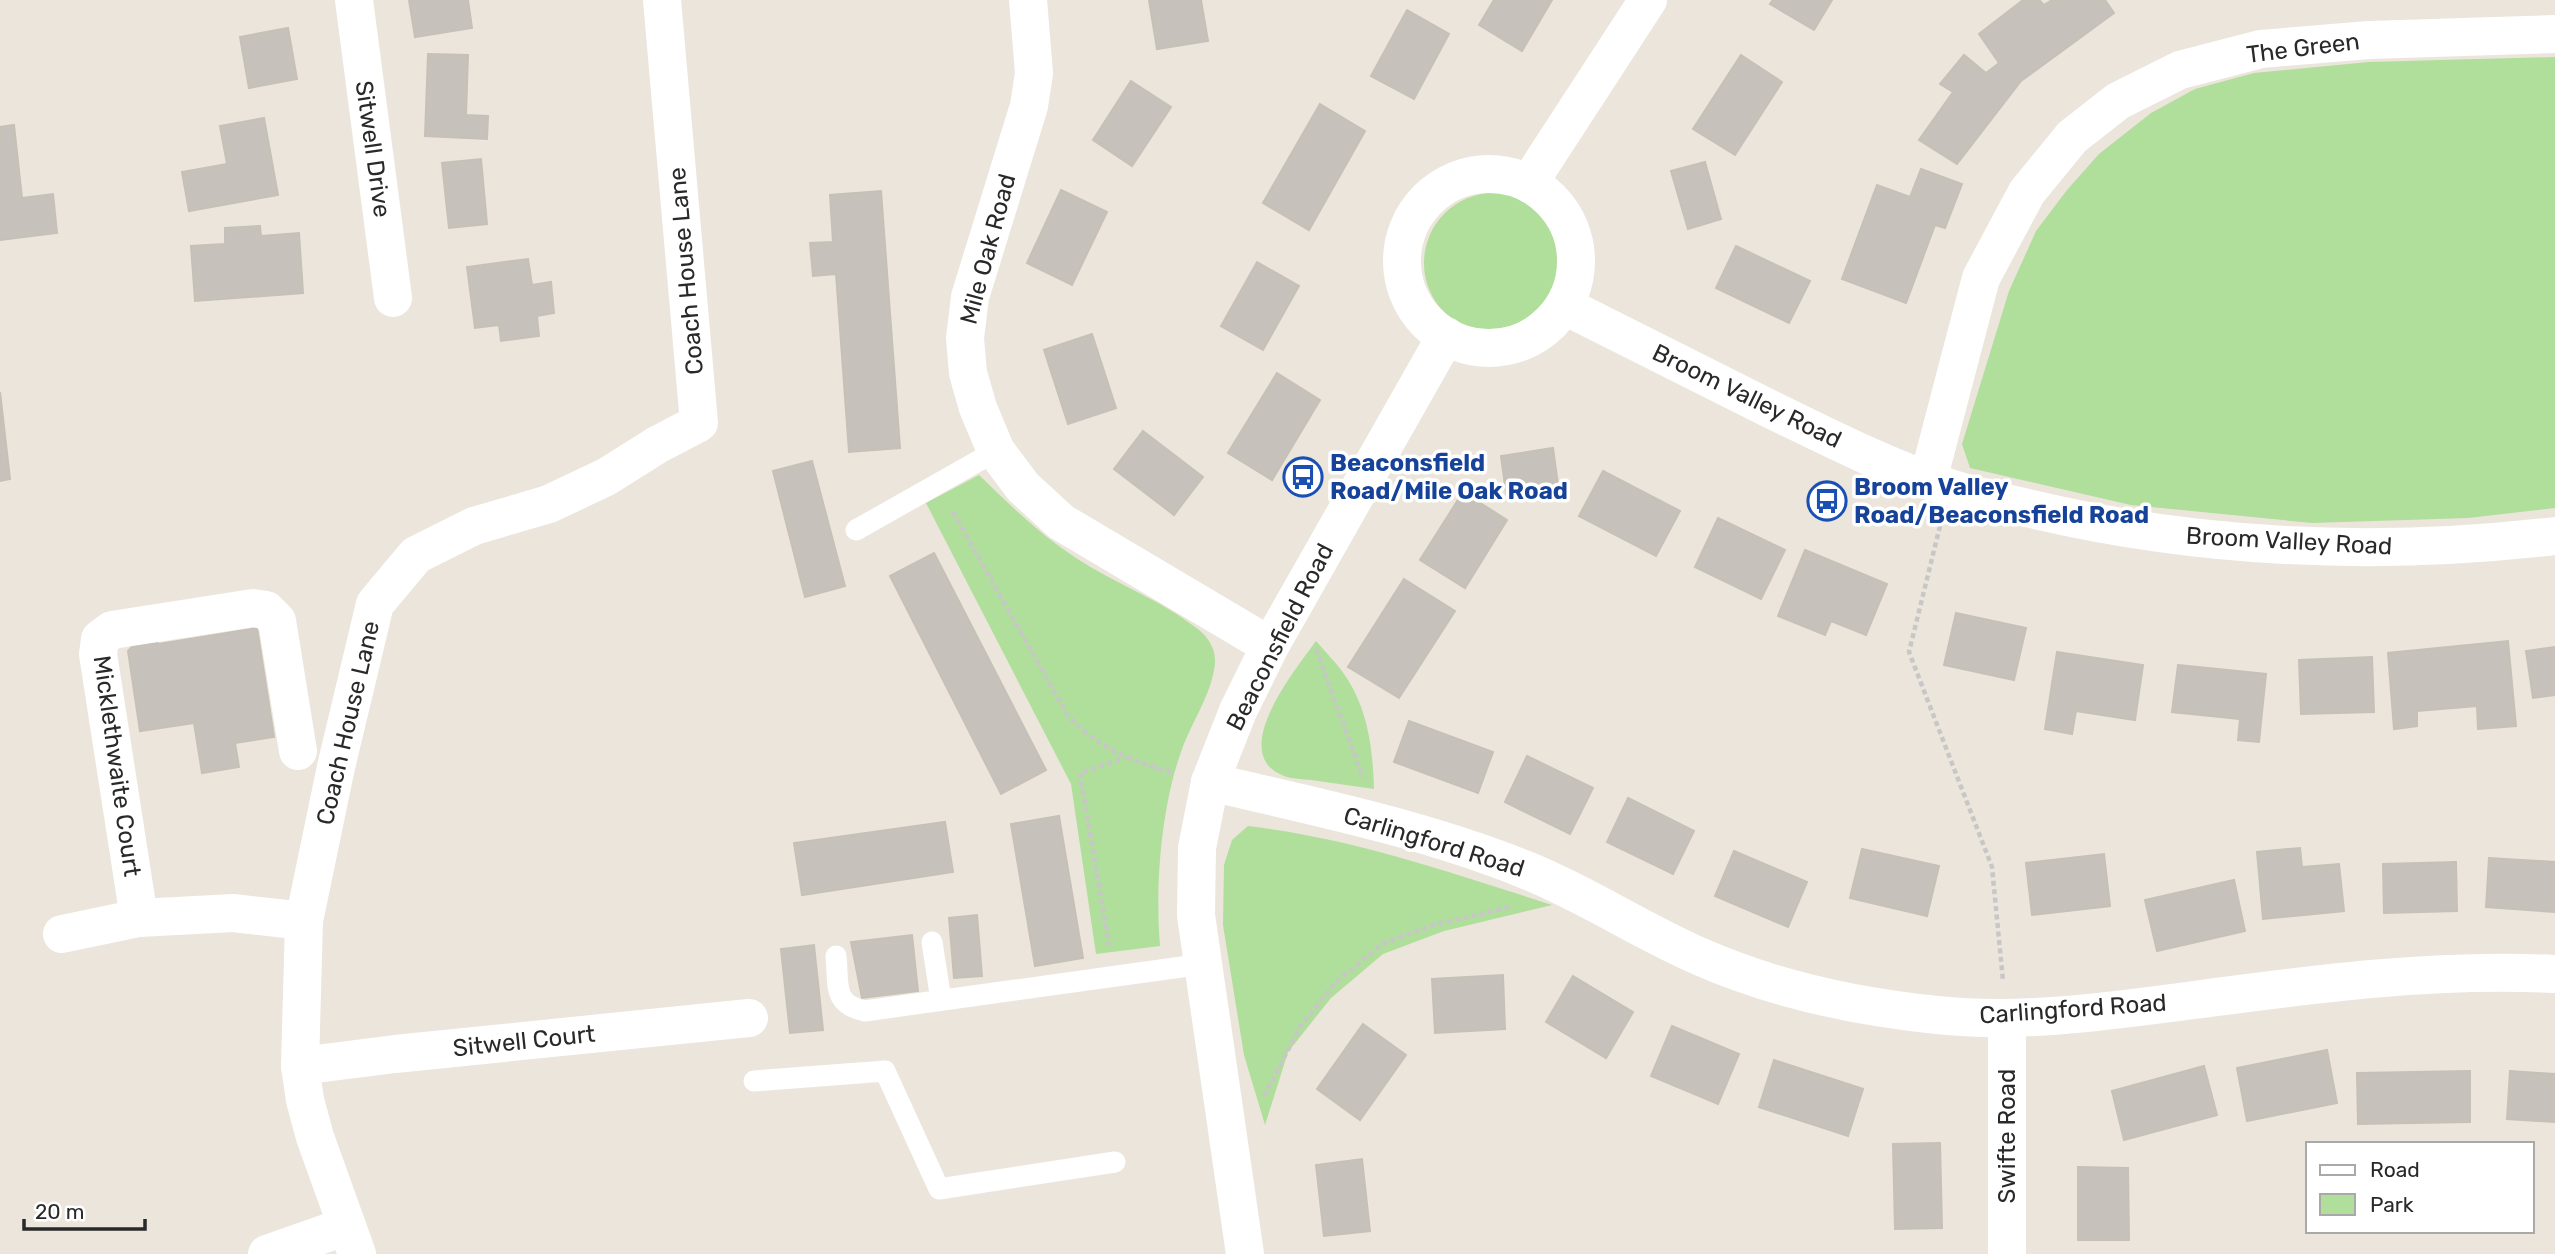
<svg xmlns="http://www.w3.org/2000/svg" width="2555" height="1254" font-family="Rubik,sans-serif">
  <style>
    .green { fill: #b0de9b }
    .building { fill: #c6c2bb; stroke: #c6c0b6; stroke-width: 2 }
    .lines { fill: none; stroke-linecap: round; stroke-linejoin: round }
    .path { stroke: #c7c7c7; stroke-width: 4.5; stroke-dasharray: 5 3.5; stroke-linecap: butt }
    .lane { stroke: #fff; stroke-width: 21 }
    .street { stroke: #fff; stroke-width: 38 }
    .labels { text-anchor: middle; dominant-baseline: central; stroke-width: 7; stroke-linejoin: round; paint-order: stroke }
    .street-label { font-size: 24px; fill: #292929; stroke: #fff }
    .transit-label { font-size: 24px; font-weight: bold; fill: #164399; stroke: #fff; text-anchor: start }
  </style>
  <rect width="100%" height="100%" fill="#ebe5dc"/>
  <g class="green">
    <path d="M 2555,57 L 2555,508 L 2468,518 L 2312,523 L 2131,505 L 1970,468 L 1962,444 L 2009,291 L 2036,231 L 2067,190 L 2099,154 L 2151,113 L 2195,89 L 2254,73 L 2369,62 Z"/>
    <circle cx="1494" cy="263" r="70"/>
    <path d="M 979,475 C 1009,504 1040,535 1076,558 C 1114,583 1159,599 1195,627 C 1207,635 1216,648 1215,663 C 1212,695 1191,722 1181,752 C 1161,808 1155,887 1160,946 L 1096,954 L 1071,784 L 926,503 Z"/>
    <path d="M 1316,641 C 1325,652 1336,662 1344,674 C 1368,708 1373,750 1374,789 C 1353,786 1332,783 1311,780 C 1302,779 1292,779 1284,776 C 1226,754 1296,669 1316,641 Z"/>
    <path d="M 1248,826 C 1352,838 1453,873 1552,905 L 1444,931 L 1383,954 L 1331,998 L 1288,1052 L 1265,1125 L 1244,1055 L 1223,925 L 1224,865 L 1232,840 Z"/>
  </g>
  <g class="building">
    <path d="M 409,0 L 468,0 L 472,28 L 415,37 Z"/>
    <path d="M 1149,0 L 1201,0 L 1208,41 L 1157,49 Z"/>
    <path d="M 1494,0 L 1552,0 L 1522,51 L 1479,25 Z"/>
    <path d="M 1773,0 L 1832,0 L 1814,30 L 1770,4 Z"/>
    <path d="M 2023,0 L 2039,0 L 2044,5 L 2052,0 L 2105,0 L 2114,13 L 2021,81 L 1957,164 L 1919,140 L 1953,92 L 1940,84 L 1964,55 L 1986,73 L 1999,63 L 1979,34 Z"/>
    <path d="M 1407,10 L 1449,34 L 1414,99 L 1371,76 Z"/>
    <path d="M 288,28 L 297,79 L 249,88 L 240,37 Z"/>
    <path d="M 428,54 L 468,55 L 466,115 L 488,116 L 487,139 L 425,136 Z"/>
    <path d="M 1741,55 L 1782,82 L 1735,155 L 1693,129 Z"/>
    <path d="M 1131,81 L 1171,107 L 1132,166 L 1093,140 Z"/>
    <path d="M 1320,104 L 1365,131 L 1309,230 L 1263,203 Z"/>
    <path d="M 264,118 L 278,195 L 189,211 L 182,172 L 227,164 L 220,126 Z"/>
    <path d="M 14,125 L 22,198 L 53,194 L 57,233 L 0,240 L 0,127 Z"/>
    <path d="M 481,159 L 487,224 L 449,228 L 442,163 Z"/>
    <path d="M 1705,162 L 1721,219 L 1688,229 L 1671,171 Z"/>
    <path d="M 1921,169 L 1962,184 L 1945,228 L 1935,225 L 1906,303 L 1842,279 L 1877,185 L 1910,197 Z"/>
    <path d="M 1061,190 L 1107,212 L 1072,285 L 1027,263 Z"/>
    <path d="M 881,191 L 900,448 L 849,452 L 836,274 L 813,276 L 810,243 L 833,242 L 830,195 Z"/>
    <path d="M 260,226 L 261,236 L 299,233 L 303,293 L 195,301 L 191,246 L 225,244 L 225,228 Z"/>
    <path d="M 1736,246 L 1810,281 L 1789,323 L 1716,288 Z"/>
    <path d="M 528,259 L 532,285 L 551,282 L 554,313 L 537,316 L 539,336 L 501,341 L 499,325 L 475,328 L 467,267 Z"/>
    <path d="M 1257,262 L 1299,286 L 1263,350 L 1221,326 Z"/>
    <path d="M 1092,334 L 1116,408 L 1068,424 L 1044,350 Z"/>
    <path d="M 1277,373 L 1320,400 L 1272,480 L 1228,453 Z"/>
    <path d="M 0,392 L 10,479 L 0,481 Z"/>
    <path d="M 1143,431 L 1203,477 L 1174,515 L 1114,469 Z"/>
    <path d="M 1553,448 L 1559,492 L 1507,500 L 1501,456 Z"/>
    <path d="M 812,461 L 845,586 L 805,597 L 773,471 Z"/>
    <path d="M 1603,471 L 1680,511 L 1656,556 L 1579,516 Z"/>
    <path d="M 1463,492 L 1507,520 L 1465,588 L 1420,560 Z"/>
    <path d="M 1718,518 L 1785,550 L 1761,599 L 1695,567 Z"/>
    <path d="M 1805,550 L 1887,584 L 1866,635 L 1831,621 L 1825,635 L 1778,616 Z"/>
    <path d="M 934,553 L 1046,770 L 1001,794 L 890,576 Z"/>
    <path d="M 1404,579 L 1455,611 L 1399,698 L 1348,667 Z"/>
    <path d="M 1956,613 L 2026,628 L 2014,680 L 1944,665 Z"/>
    <path d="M 257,628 L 274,737 L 235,743 L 239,767 L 202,773 L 194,723 L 140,731 L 128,651 L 138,640 L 151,638 L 159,644 Z"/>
    <path d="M 2508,641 L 2516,726 L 2478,729 L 2477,706 L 2417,711 L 2417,726 L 2394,729 L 2388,653 Z"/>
    <path d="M 2555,647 L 2555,695 L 2533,698 L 2526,651 Z"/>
    <path d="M 2057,652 L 2143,665 L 2135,720 L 2076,711 L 2072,734 L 2045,729 Z"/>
    <path d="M 2372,657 L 2374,712 L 2301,714 L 2299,660 Z"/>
    <path d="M 2178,665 L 2266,674 L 2259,742 L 2238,740 L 2240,719 L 2172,712 Z"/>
    <path d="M 1409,721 L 1493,752 L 1478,793 L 1394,762 Z"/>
    <path d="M 1527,756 L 1593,788 L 1570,834 L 1505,802 Z"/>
    <path d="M 1628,798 L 1694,831 L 1673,874 L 1607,842 Z"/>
    <path d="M 1059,816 L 1083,958 L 1035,966 L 1011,824 Z"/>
    <path d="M 945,822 L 953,872 L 802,895 L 794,843 Z"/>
    <path d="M 2300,848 L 2302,867 L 2339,864 L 2344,911 L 2263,919 L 2257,852 Z"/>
    <path d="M 1862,849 L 1939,866 L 1927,916 L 1850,898 Z"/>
    <path d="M 1734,851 L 1807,882 L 1788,927 L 1715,896 Z"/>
    <path d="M 2104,854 L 2110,906 L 2032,915 L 2026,863 Z"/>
    <path d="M 2489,858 L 2555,862 L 2555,912 L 2486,907 Z"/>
    <path d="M 2456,862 L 2457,911 L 2384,913 L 2383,864 Z"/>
    <path d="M 2234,880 L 2245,931 L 2157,951 L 2145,900 Z"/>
    <path d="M 977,915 L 982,976 L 954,978 L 949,918 Z"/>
    <path d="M 912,935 L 918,991 L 862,998 L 851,942 Z"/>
    <path d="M 814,945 L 823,1030 L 790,1033 L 781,949 Z"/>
    <path d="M 1503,975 L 1505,1029 L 1435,1033 L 1432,979 Z"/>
    <path d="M 1573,976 L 1633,1012 L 1606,1058 L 1546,1022 Z"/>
    <path d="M 1363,1024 L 1406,1055 L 1360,1120 L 1317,1089 Z"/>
    <path d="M 1672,1026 L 1739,1054 L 1718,1104 L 1651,1076 Z"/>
    <path d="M 2327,1050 L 2337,1103 L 2247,1121 L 2237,1068 Z"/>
    <path d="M 1774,1060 L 1863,1089 L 1848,1136 L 1759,1107 Z"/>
    <path d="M 2204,1066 L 2217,1115 L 2124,1140 L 2112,1091 Z"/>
    <path d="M 2470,1071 L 2470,1122 L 2358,1124 L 2357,1073 Z"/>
    <path d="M 2510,1071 L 2555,1074 L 2555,1122 L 2507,1119 Z"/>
    <path d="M 1940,1143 L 1942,1228 L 1895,1229 L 1893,1144 Z"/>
    <path d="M 1362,1159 L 1370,1231 L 1324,1236 L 1316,1165 Z"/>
    <path d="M 2078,1167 L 2128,1168 L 2129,1240 L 2078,1240 Z"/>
  </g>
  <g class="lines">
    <g class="path">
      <path d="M 953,512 L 1068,716 C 1101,749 1127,760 1172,772"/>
      <path d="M 1940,526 L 1909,652 L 1992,867 L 2003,981"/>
      <path d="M 1316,649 L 1363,778"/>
      <path d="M 1109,946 L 1080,773 L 1124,758"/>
      <path d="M 1264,1096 L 1300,1027 L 1336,982 L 1382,944 L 1433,925 L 1509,907"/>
    </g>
    <g class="lane">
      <path d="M 856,530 L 996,451"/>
      <path d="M 932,942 L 941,1000"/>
      <path d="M 836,956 C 839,985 832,1004 865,1011 L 1203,964"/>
      <path d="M 754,1081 L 885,1071 L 939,1189 L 1115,1162"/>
    </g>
    <g class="street">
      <path d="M 354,0 L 393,298"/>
      <path d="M 1028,0 L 1034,73 L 1029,106 L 970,297 L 965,338 L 968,373 L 978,408 L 996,451 L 1023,487 L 1061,522 L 1270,646"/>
      <circle cx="1489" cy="261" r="87"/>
      <path d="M 1529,183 L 1648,0"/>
      <path d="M 1565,306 C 1632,340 1700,374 1768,408 C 1826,436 1886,467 1947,487 C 1970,495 1995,500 2019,506 C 2193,549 2377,557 2555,536"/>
      <path d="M 1928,480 L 1981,278 L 2027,192 L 2072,137 L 2118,101 L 2180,70 L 2261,49 L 2369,40 L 2555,34"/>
      <path d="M 1210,782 C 1317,807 1424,829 1526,870 C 1586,894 1641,931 1701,957 C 1774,989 1858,1007 1937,1015 C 2022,1024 2109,1011 2194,1000 C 2314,984 2434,968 2555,974"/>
      <path d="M 139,918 L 98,654 L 100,639 L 112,630 L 253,608 L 266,610 L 277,621 L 298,751"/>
      <path d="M 62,934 L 139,918 L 233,913 L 304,921"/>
      <path d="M 2007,1018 L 2007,1254"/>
      <path d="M 300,1066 L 395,1054 L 749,1018"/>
      <path d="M 267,1254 L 347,1226"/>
      <path d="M 357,1254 L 315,1137 L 305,1100 L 300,1066 L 304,921 L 336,767 L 375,604 L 416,555 L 474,526 L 549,504 L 606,477 L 657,445 L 699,423 L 662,0"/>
      <path d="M 1245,1254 L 1196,915 L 1197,848 L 1210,782 L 1238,711 L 1270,646 L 1446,336"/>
    </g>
  </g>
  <defs>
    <g id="bus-ring" transform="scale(2.0125)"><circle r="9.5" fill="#fff" stroke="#1a4fb4" stroke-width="1.5"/><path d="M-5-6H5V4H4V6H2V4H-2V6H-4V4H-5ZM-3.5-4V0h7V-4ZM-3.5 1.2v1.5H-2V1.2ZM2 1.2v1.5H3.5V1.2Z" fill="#1a4fb4"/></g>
  </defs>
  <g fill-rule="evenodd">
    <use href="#bus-ring" x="1303" y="477"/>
    <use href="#bus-ring" x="1827" y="501"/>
  </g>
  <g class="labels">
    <g class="street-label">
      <text transform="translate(2303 48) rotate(-7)">The Green</text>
      <text transform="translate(373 149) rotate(82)">Sitwell Drive</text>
      <text transform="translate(988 249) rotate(-75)">Mile Oak Road</text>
      <text transform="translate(686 271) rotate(-95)">Coach House Lane</text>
      <text transform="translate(1747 396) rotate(26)">Broom Valley Road</text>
      <text transform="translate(2289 541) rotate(3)">Broom Valley Road</text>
      <text transform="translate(1280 637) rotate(-63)">Beaconsfield Road</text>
      <text transform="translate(348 723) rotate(-77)">Coach House Lane</text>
      <text transform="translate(117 766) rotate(82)">Micklethwaite Court</text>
      <text transform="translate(1434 842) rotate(17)">Carlingford Road</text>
      <text transform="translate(2073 1009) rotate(-4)">Carlingford Road</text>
      <text transform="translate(524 1041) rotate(-6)">Sitwell Court</text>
      <text transform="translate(2007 1136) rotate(-90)">Swifte Road</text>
    </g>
    <g class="transit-label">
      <text x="1330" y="463">Beaconsfield<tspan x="1330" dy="28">Road/Mile Oak Road</tspan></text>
      <text x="1854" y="487">Broom Valley<tspan x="1854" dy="28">Road/Beaconsfield Road</tspan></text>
    </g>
  </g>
  <rect x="2306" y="1142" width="228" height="91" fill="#ffffff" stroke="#a9a9a9" stroke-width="2"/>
  <rect x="2320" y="1165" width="35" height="10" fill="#ffffff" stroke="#a9a9a9" stroke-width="2"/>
  <text x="2370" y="1177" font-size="21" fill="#292929">Road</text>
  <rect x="2320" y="1194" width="35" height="21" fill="#b0de9b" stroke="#a9a9a9" stroke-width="2"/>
  <text x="2370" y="1212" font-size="21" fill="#292929">Park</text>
  <path d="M24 1219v10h121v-10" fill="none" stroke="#292929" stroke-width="3.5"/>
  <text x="35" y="1219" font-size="21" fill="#292929" stroke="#ffffff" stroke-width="5" paint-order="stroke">20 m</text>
</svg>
